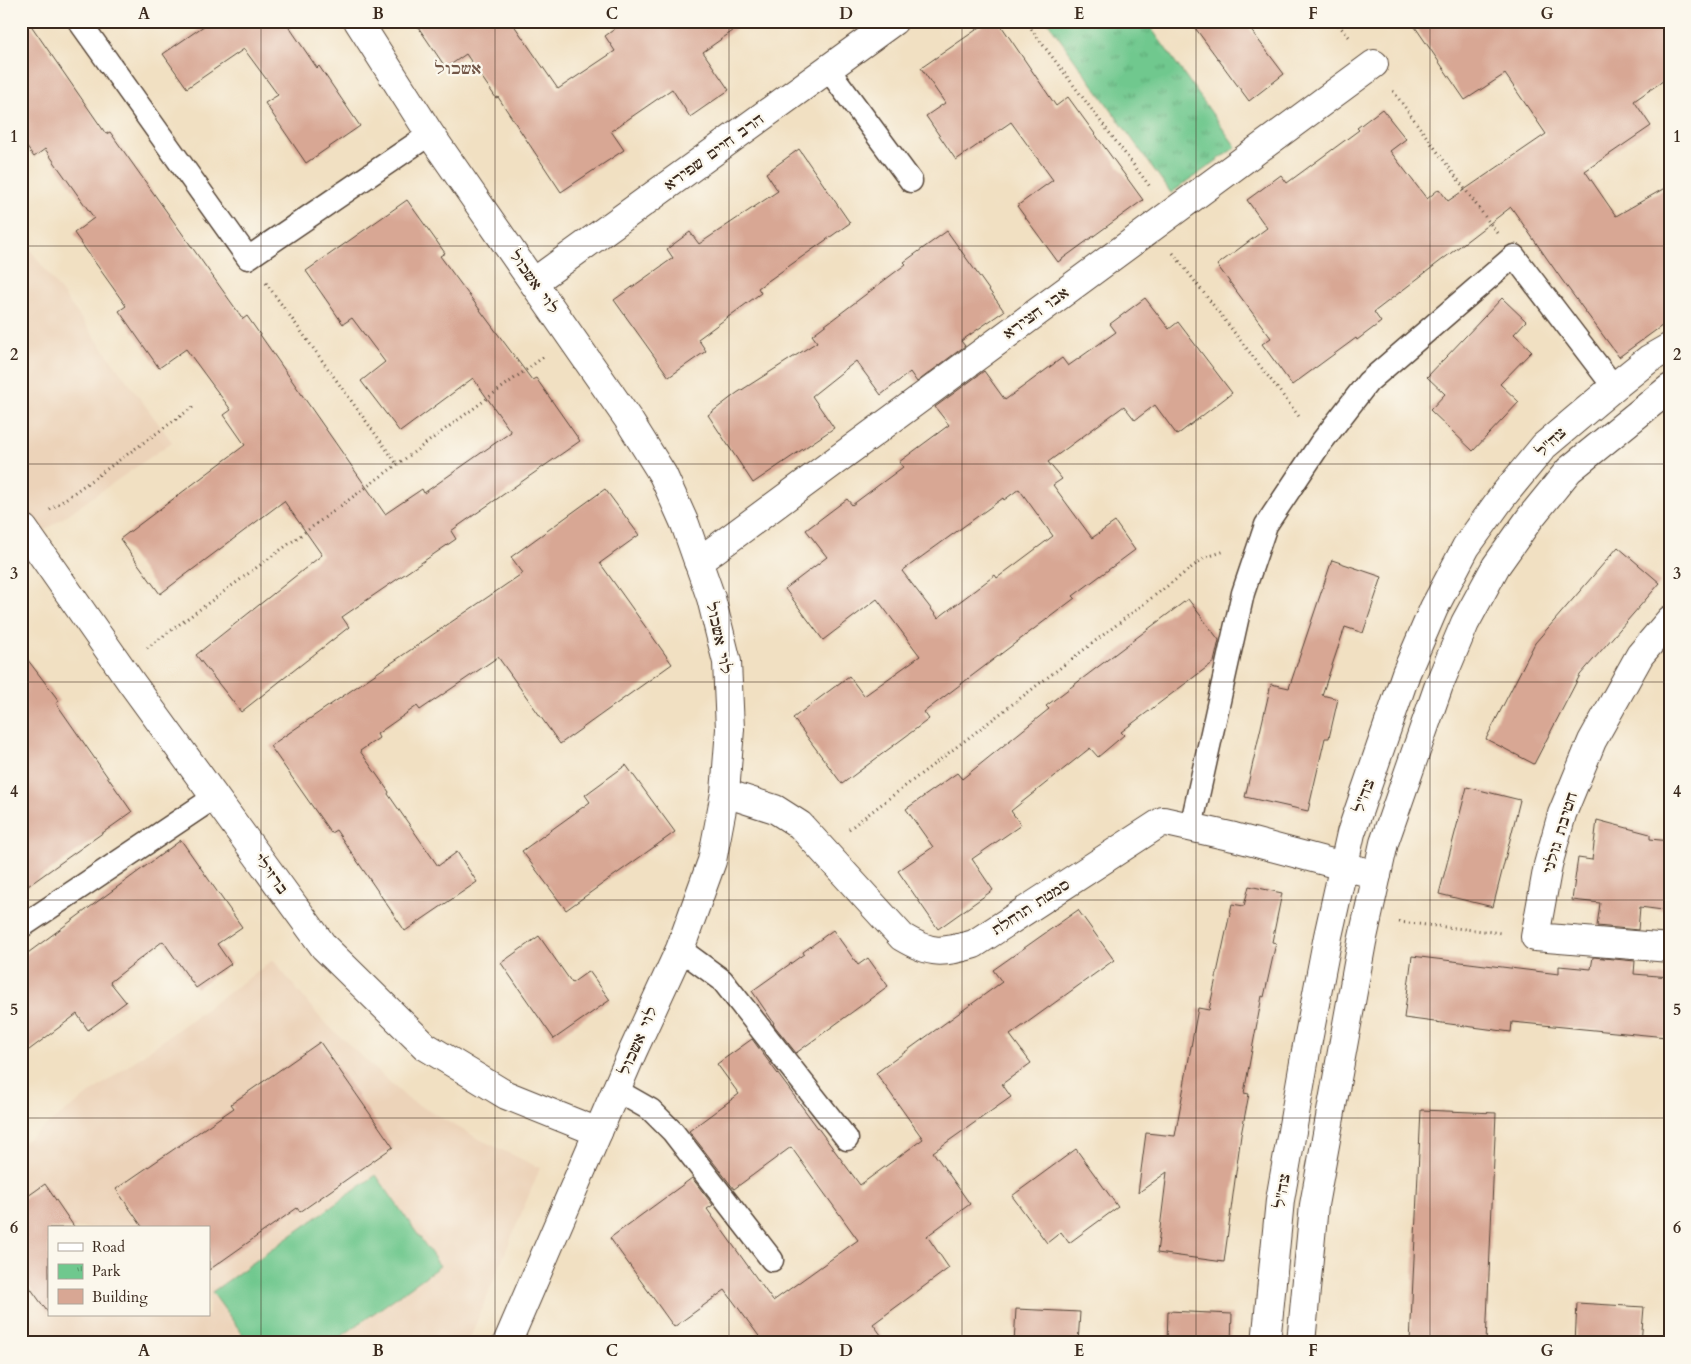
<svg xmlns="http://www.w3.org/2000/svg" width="1691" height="1364" font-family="Cardo,'Frank Ruhl Libre',serif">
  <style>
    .built { fill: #ecd3b9; fill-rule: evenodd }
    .park { fill: url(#park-tufts); stroke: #557956 }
    .pitch { fill: #6fc88e; stroke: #557956 }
    .building { fill: #d8a794; fill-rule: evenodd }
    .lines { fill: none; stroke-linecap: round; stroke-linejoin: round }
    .service-casing { stroke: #564537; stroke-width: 25 }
    .minor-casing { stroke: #564537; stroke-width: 30 }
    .tertiary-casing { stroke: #564537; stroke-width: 30 }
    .path { stroke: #564537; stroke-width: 3; stroke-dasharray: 1 4; stroke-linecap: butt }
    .service { stroke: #fff; stroke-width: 22 }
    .minor { stroke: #fff; stroke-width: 28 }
    .tertiary { stroke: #fff; stroke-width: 28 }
    .grid { fill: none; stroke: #3b2a1e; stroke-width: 1; stroke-opacity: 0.55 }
    .labels { text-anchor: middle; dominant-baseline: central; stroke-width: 4.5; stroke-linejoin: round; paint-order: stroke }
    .street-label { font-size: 15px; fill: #3b2a1e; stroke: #fbf7ec }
    .neighbourhood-label { font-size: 16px; fill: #725647; stroke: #fbf7ec }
    .neatline { fill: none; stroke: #3b2a1e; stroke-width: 2 }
    .grid-label { font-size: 16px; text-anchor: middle; font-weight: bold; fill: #3b2a1e }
  </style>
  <defs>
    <pattern id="park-tufts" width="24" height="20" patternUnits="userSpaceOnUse" patternTransform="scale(1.25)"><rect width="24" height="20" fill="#6fc88e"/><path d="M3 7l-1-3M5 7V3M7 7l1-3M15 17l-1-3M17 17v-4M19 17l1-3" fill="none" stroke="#5ca373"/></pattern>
  </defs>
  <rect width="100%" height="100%" fill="#fbf7ec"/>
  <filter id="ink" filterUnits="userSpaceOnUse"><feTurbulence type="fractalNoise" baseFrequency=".02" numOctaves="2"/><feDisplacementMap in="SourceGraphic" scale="10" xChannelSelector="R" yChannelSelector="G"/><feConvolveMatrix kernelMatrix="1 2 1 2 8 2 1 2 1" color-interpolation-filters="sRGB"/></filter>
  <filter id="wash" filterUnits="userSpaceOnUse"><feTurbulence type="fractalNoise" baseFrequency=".0096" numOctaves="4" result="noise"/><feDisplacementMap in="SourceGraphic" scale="20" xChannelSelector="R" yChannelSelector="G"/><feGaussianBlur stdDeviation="1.12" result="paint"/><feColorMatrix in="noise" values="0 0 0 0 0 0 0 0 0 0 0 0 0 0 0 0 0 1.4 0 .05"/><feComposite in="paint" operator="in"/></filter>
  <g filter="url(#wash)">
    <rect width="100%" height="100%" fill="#f1e0c2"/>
    <g class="built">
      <path d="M 21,237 L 172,442 L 21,547 Z"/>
      <path d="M 273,960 L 321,1019 L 408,1099 L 477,1138 L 540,1168 L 468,1343 L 36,1343 L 21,1322 L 21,1144 ZM 49,1228 L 209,1228 L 209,1315 L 49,1315 Z"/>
    </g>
    <path class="park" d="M 1047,21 L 1146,21 L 1236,147 L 1171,193 Z"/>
    <path class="pitch" d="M 376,1175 L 440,1266 L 332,1343 L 249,1343 L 212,1292 Z"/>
    <g id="blocks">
      <g class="building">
        <path d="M 21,21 L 28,21 L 106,134 L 110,132 L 243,319 L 247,316 L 385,514 L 422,489 L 424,493 L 511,432 L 473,378 L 400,432 L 361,381 L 385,362 L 352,318 L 343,324 L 306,271 L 407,200 L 445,253 L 440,256 L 532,380 L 536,378 L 580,441 L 451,531 L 456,539 L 342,617 L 349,627 L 241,712 L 196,655 L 322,555 L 284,501 L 160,594 L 120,539 L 245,445 L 224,415 L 231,410 L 186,349 L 159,368 L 119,311 L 126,306 L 74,233 L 94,218 L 45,149 L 34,157 L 21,139 Z"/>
        <path d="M 211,21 L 285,21 L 317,68 L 319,66 L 360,126 L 306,163 L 265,103 L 278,95 L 244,49 L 187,88 L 163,54 Z"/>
        <path d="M 414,21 L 511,21 L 558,89 L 615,51 L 605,36 L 626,21 L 747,21 L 703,52 L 729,90 L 690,117 L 672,89 L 611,131 L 624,150 L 561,192 L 498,97 L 496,98 L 466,54 L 446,68 Z"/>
        <path d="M 989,21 L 998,21 L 1056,106 L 1068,97 L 1143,200 L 1058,262 L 1017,206 L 1053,180 L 1011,122 L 956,160 L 926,116 L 945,103 L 921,68 Z"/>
        <path d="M 1190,21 L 1244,21 L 1284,74 L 1249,101 Z"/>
        <path d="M 1411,21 L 1670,21 L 1670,76 L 1634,101 L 1651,126 L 1585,171 L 1616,216 L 1670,185 L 1670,320 L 1619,357 L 1562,280 L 1511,207 L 1374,312 L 1381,322 L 1357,340 L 1356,338 L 1292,385 L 1262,344 L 1271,338 L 1217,265 L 1267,228 L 1247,200 L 1281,175 L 1287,183 L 1359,130 L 1357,128 L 1382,109 L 1406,139 L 1390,151 L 1427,199 L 1439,189 L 1448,201 L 1546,134 L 1505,74 L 1465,100 Z"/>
        <path d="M 799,149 L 850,223 L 758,288 L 761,293 L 698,339 L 706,351 L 669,377 L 614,300 L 673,258 L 667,249 L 690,232 L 699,244 L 778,191 L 766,173 Z"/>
        <path d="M 947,231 L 1004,311 L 961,341 L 965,346 L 917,382 L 910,372 L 881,395 L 856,361 L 812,396 L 834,428 L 753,483 L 708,415 L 737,393 L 817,342 L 812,335 L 906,264 L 904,262 Z"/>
        <path d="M 1145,298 L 1169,329 L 1178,322 L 1232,393 L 1177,435 L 1155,405 L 1135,420 L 1124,406 L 1048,462 L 1062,479 L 1053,485 L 1092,538 L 1115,522 L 1135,550 L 1073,596 L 1075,598 L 924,712 L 929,719 L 842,784 L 793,718 L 849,676 L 864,696 L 920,656 L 877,599 L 823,640 L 785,589 L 827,557 L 806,530 L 847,499 L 852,505 L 903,467 L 899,462 L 949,425 L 935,407 L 984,371 L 1005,400 L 1062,358 L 1068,366 L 1116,332 L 1110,324 ZM 1019,489 L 1053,536 L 997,578 L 995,575 L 938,618 L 902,571 L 1003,498 L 1004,500 Z"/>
        <path d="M 1502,298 L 1526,321 L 1514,334 L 1532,351 L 1500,384 L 1519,402 L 1473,451 L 1430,410 L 1445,394 L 1427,377 Z"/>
        <path d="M 605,489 L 639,535 L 600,563 L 672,664 L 560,744 L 498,657 L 420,710 L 417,706 L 377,734 L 379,738 L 360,751 L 389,792 L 388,794 L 438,866 L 457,852 L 477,882 L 405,931 L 336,830 L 331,833 L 270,746 L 523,573 L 511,557 Z"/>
        <path d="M 1618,547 L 1660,583 L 1580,675 L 1534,764 L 1486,739 L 1535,643 Z"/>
        <path d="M 1332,560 L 1382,577 L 1363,633 L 1345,627 L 1322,695 L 1338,699 L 1329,738 L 1325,738 L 1308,811 L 1245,797 L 1271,684 L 1289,688 Z"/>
        <path d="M 1188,599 L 1219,640 L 1214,662 L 1121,732 L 1124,735 L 1098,757 L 1090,748 L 1011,811 L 1021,825 L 972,859 L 993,890 L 938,929 L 898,871 L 933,847 L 906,809 L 957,773 L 962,779 L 1049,709 L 1046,706 Z"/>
        <path d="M 21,651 L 59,701 L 56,703 L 132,812 L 21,891 Z"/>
        <path d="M 626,765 L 675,832 L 566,910 L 522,851 L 590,802 L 585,795 Z"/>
        <path d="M 1467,787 L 1520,800 L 1493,907 L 1439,894 Z"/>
        <path d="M 1597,820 L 1650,834 L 1650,839 L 1670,841 L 1670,911 L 1640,907 L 1638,930 L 1597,926 L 1600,903 L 1572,900 L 1578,858 L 1592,860 Z"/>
        <path d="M 181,840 L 242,927 L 217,944 L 231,964 L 196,988 L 163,941 L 110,982 L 126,1002 L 88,1030 L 77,1014 L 21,1056 L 21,958 Z"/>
        <path d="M 1249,886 L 1282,893 L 1272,942 L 1276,943 L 1264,997 L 1262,996 L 1244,1093 L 1249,1094 L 1241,1135 L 1224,1262 L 1157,1253 L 1167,1172 L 1138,1193 L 1146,1133 L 1175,1136 L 1198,1008 L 1209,1010 L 1232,904 L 1244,906 Z"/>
        <path d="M 1078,910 L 1114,960 L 1010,1035 L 1031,1063 L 1002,1084 L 1011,1097 L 933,1152 L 970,1204 L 927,1236 L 949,1268 L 873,1324 L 887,1343 L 764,1343 L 725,1290 L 674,1327 L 610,1238 L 692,1178 L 713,1205 L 707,1209 L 773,1301 L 858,1240 L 791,1147 L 734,1189 L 689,1131 L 739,1094 L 717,1064 L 752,1039 L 860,1185 L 923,1139 L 876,1073 L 1002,982 L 993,970 Z"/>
        <path d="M 833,930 L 858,965 L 868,958 L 888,986 L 796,1053 L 773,1024 L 774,1023 L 752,991 L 804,954 L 803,952 Z"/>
        <path d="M 539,936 L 572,983 L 589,971 L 610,1000 L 554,1039 L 501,963 Z"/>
        <path d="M 1412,956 L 1559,974 L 1559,966 L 1591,969 L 1593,957 L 1635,961 L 1634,974 L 1670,977 L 1670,1002 L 1666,1037 L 1512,1022 L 1511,1032 L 1404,1018 Z"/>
        <path d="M 320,1042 L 393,1147 L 300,1212 L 297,1208 L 209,1270 L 209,1228 L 143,1228 L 116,1189 L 234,1108 L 231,1104 Z"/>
        <path d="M 1421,1110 L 1496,1113 L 1486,1343 L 1410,1343 Z"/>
        <path d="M 1076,1149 L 1118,1207 L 1069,1243 L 1061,1232 L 1047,1243 L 1012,1196 Z"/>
        <path d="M 45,1184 L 75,1228 L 49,1228 L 49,1314 L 21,1275 L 21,1201 Z"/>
        <path d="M 1577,1303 L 1644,1307 L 1641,1343 L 1575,1343 Z"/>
        <path d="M 1016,1309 L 1080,1312 L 1078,1343 L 1014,1343 Z"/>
        <path d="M 1168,1311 L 1232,1314 L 1231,1343 L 1167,1343 Z"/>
      </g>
    </g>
  </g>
  <g filter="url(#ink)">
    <use href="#blocks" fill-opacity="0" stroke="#564537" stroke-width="1"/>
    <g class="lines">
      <g class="service-casing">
        <g id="service">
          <path d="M 79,21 L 248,258 L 430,134"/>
          <path d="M 828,69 L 911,181"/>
          <path d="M 1191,827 L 1243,593 L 1266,525 L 1320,444 L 1368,382 L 1514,256 L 1614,387"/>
          <path d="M 21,927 L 215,797"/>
          <path d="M 680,949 L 722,980 L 847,1139"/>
          <path d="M 616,1090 L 651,1110 L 673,1132 L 772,1260"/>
        </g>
      </g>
      <g class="minor-casing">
        <g id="minor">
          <path d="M 358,21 L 430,134 L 628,419 L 663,475 L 685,524 L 711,598 L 727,662 L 730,729 L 725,793 L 712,861 L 680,949 L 632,1053 L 507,1343"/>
          <path d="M 534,282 L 894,21"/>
          <path d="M 24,529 L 131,682 L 324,947 L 425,1046 L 506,1095 L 598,1132"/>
          <path d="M 698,562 L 1374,64"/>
          <path d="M 1670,620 L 1640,655 L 1592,741 L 1562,814 L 1548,865 L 1535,937 L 1670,948"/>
          <path d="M 725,793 L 775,809 L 800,825 L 902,937 C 932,955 942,953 974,944 L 1163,821 L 1234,837 L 1377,875"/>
        </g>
      </g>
      <g class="tertiary-casing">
        <g id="tertiary">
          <path d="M 1266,1343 L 1280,1200 L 1306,1051 L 1328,936 L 1351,833 L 1406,673 L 1434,608 L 1466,547 L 1502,497 L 1544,446 L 1614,387 L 1649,359 L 1670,347"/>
          <path d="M 1301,1343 L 1314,1205 L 1362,942 L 1384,843 L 1439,685 L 1465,623 L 1496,566 L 1530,518 L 1569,470 L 1670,388"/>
        </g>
      </g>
      <g class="path">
        <path d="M 1025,21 L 1151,188"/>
        <path d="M 1335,21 L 1351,39"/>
        <path d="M 1393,91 L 1497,233"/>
        <path d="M 1173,253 L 1301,419"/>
        <path d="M 266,283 L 397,464"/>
        <path d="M 50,510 L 193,407"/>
        <path d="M 147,648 L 545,356"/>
        <path d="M 849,829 L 1204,558 L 1225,551"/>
        <path d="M 1399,922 L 1502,933"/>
      </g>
      <use href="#service" class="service"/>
      <use href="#minor" class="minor"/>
      <use href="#tertiary" class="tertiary"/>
    </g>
  </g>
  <path class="grid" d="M 261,21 L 261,1343M 495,21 L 495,1343M 729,21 L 729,1343M 962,21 L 962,1343M 1196,21 L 1196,1343M 1430,21 L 1430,1343M 21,246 L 1670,246M 21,464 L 1670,464M 21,682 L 1670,682M 21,900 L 1670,900M 21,1118 L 1670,1118"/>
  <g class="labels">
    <g class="street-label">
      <text transform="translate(714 152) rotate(-36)">הרב חיים שפירא</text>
      <text transform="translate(534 282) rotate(55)">לוי אשכול</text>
      <text transform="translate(1036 313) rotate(-36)">אבו חצירא</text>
      <text transform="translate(1551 442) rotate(-44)">צה"ל</text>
      <text transform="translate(719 638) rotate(78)">לוי אשכול</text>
      <text transform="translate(1364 796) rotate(-70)">צה"ל</text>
      <text transform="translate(1560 833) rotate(-73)">חטיבת גולני</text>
      <text transform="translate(271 874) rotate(54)">ברזילי</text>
      <text transform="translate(1031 907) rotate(-33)">סמטת תוחלת</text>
      <text transform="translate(638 1041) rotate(-66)">לוי אשכול</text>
      <text transform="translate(1282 1191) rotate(-81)">צה"ל</text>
    </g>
    <g class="neighbourhood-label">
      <text x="458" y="69">אשכול</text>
    </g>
  </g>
  <rect width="1691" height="1364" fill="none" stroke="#fbf7ec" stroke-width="55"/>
  <rect x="48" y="1226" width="162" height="90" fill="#fbf7ec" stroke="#aea59a"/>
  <rect x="58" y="1243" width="25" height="8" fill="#ffffff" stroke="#aea59a"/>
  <text x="92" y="1252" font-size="15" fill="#3b2a1e">Road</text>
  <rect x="58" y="1264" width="25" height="15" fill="url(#park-tufts)" stroke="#aea59a"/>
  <text x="92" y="1276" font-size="15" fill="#3b2a1e">Park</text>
  <rect x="58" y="1289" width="25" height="15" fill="#d8a794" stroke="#aea59a"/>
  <text x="92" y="1302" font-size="15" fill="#3b2a1e">Building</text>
  <rect x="28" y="28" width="1636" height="1308" class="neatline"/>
  <g class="grid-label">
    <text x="144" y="19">A</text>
    <text x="378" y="19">B</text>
    <text x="612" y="19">C</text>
    <text x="846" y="19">D</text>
    <text x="1079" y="19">E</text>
    <text x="1313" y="19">F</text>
    <text x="1547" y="19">G</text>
    <text x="14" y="142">1</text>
    <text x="1677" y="142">1</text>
    <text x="14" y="360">2</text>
    <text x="1677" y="360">2</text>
    <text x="14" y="579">3</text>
    <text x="1677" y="579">3</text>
    <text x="14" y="797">4</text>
    <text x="1677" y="797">4</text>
    <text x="14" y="1015">5</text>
    <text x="1677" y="1015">5</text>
    <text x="14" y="1233">6</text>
    <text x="1677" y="1233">6</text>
    <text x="144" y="1356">A</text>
    <text x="378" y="1356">B</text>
    <text x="612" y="1356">C</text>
    <text x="846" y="1356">D</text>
    <text x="1079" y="1356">E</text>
    <text x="1313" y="1356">F</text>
    <text x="1547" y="1356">G</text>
  </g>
</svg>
